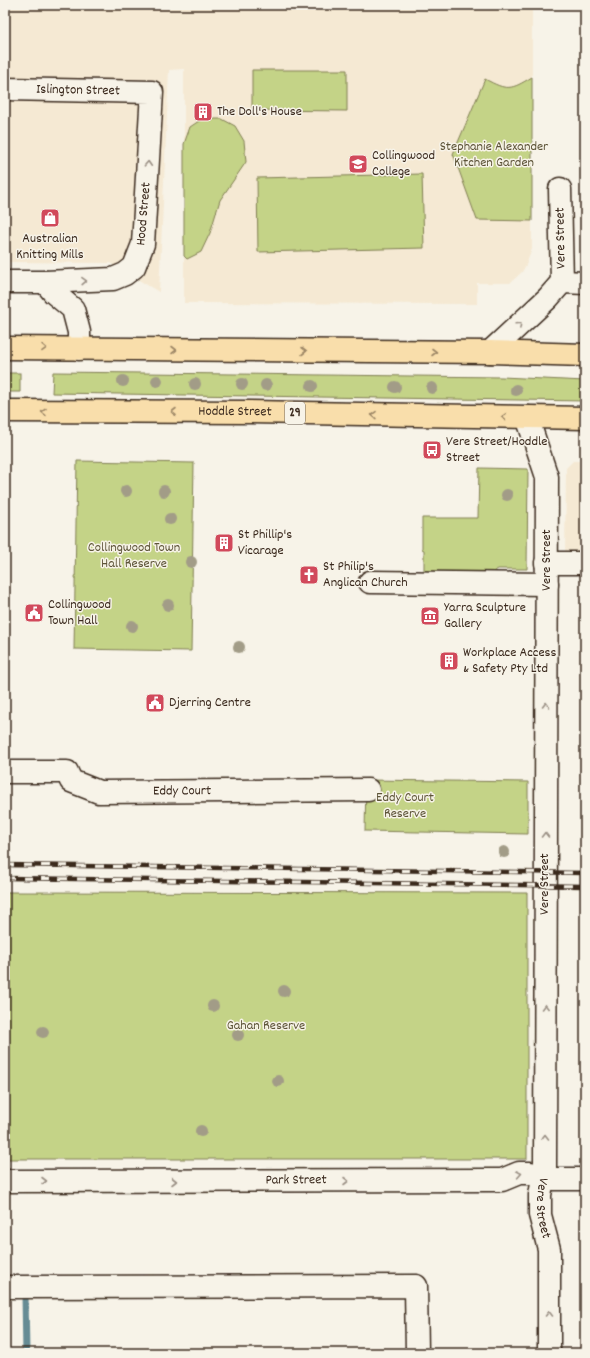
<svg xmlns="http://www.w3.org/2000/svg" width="590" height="1358" font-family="Dekko,sans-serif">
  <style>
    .built { fill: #f5e9d3 }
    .green { fill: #c4d387; stroke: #807e52 }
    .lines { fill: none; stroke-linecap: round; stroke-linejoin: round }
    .stream { stroke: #668c94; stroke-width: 7 }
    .minor-casing { stroke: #3b2a1e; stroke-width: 25 }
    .highway-casing { stroke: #3b2a1e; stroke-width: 25 }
    .minor { stroke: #f7f3e8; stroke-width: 22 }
    .highway { stroke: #f9deab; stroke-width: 22 }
    .rail-casing { stroke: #3b2a1e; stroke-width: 4.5 }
    .rail { stroke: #f7f3e8; stroke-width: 3; stroke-dasharray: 9; stroke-linecap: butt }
    .tree { fill: #a29c87 }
    .oneway { stroke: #998e83 }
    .oneway2 { stroke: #9a8464 }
    .labels { text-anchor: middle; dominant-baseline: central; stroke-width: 3; stroke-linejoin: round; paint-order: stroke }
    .shield { fill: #f7f3e8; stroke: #73665b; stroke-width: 1 }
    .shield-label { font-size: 13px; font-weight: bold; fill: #3b2a1e }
    .street-label { font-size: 14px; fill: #3b2a1e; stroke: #f7f3e8 }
    .poi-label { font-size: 14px; fill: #3b2a1e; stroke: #f7f3e8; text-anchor: start }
    .park-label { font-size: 14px; fill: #5d5438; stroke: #f7f3e8 }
  </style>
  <rect width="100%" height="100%" fill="#f7f3e8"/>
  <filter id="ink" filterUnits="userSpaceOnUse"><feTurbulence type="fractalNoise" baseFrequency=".025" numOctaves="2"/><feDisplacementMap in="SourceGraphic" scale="8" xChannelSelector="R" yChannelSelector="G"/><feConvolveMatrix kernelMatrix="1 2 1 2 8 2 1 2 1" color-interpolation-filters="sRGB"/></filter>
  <g filter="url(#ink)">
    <g class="built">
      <path d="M 5,5 L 532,5 L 532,249 L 526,265 L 522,272 L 510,283 L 477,283 L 477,304 L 184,303 L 184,69 L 169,70 L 159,292 L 110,263 L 5,262 Z"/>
      <path d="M 573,461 L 585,461 L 585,561 L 565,561 L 566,468 Z"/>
    </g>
    <g class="green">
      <path d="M 252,70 L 347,70 L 347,111 L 252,110 Z"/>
      <path d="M 532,77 L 532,221 L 477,220 L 453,154 L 485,79 C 507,91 511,90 532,77 Z"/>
      <path d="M 202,119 L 222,119 L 235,126 L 244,141 L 246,162 L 220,200 L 210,233 L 201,252 L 187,259 L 184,256 L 184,144 L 190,127 Z"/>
      <path d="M 422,174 L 424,248 L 258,252 L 257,178 Z"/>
      <path d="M 53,372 L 502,377 L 585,381 L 585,401 L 52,393 Z"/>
      <rect x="5" y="373" width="15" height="19"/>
      <path d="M 77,461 L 194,463 L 191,651 L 74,649 Z"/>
      <path d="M 479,468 L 528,469 L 527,569 L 498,569 L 480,579 L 424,578 L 424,550 L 422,549 L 422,518 L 478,518 Z"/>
      <path d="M 366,780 L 528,782 L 528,834 L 365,831 Z"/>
      <path d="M 5,892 L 527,893 L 527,1159 L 5,1159 Z"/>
    </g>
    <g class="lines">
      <path class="stream" d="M 25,1295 L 26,1353"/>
      <g class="minor-casing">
        <g id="minor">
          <path id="s1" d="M 5,89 L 152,92 L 143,244 L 134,267 L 125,274 L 113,279 L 45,282 L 5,282"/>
          <path d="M 45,282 L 54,293 L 73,309 L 79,332 L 79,349"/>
          <path d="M 562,282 L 585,283"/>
          <path d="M 490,352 L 548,298 L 562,282 L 560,189"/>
          <path id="s2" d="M 527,417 L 547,477 L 545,1168 L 540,1195 L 540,1215 L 549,1249 L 549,1353"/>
          <path d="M 546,563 L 585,563"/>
          <path d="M 370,582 L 547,584"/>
          <path id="s3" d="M 5,772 L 67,772 L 71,781 L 99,792 L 368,790"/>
          <path id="s4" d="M 5,1181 L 495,1180 L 502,1180 L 519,1173 L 530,1173 L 554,1179 L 585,1179"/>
          <path d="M 5,1287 L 416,1286 L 417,1353"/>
        </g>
      </g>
      <g class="highway-casing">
        <g id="highway">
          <path d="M 5,348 L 490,352 L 585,355"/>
          <path id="s5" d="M 5,411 L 250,412 L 585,418"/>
        </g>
      </g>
      <use href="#minor" class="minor"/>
      <use href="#highway" class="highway"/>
      <g class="rail-casing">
        <g id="rail">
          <path d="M 5,865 L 585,873"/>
          <path d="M 5,878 L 585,886"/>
        </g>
      </g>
      <use href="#rail" class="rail"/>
    </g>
    <g class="tree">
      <circle cx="123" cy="381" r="6"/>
      <circle cx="157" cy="381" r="6"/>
      <circle cx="195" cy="384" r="6"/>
      <circle cx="242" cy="384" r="6"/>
      <circle cx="266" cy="385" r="6"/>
      <circle cx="312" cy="386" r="6"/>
      <circle cx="395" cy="387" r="6"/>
      <circle cx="432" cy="388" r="6"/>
      <circle cx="516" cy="390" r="6"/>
      <circle cx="126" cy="491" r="6"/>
      <circle cx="164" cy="491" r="6"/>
      <circle cx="507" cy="495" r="6"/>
      <circle cx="170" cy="519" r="6"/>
      <circle cx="191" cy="562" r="6"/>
      <circle cx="168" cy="605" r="6"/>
      <circle cx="132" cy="626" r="6"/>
      <circle cx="239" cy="647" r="6"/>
      <circle cx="504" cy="852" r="6"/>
      <circle cx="284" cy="991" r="6"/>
      <circle cx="213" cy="1006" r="6"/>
      <circle cx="43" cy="1032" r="6"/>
      <circle cx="238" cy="1035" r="6"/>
      <circle cx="278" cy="1081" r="6"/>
      <circle cx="201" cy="1131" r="6"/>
    </g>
    <defs><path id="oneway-chevron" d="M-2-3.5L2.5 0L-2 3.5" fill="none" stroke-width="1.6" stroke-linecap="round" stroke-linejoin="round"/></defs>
    <g class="oneway">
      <use href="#oneway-chevron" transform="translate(148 164) rotate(-87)"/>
      <use href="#oneway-chevron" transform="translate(84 281) rotate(-2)"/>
      <use href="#oneway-chevron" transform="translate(519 325) rotate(-43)"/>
      <use href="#oneway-chevron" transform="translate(546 705) rotate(-90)"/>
      <use href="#oneway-chevron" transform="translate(545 835) rotate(-90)"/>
      <use href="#oneway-chevron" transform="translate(545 1007) rotate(-90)"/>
      <use href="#oneway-chevron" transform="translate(545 1137) rotate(-90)"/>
      <use href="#oneway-chevron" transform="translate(519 1174) rotate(-10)"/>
      <use href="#oneway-chevron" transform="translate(44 1181)"/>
      <use href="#oneway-chevron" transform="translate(174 1181)"/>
      <use href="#oneway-chevron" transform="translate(346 1181)"/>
      <use href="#oneway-chevron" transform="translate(549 1314) rotate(-90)"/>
    </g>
    <g class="oneway2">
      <use href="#oneway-chevron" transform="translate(44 348) rotate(1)"/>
      <use href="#oneway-chevron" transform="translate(174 350)"/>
      <use href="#oneway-chevron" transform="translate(304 351)"/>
      <use href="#oneway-chevron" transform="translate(434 352)"/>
      <use href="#oneway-chevron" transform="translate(44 412) rotate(-179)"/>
      <use href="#oneway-chevron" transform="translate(174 412) rotate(-180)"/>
      <use href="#oneway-chevron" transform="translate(374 415) rotate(-179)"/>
      <use href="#oneway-chevron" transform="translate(504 417) rotate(-179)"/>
    </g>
  </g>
  <defs>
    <g id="building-square" transform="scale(1)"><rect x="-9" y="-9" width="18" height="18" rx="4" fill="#d1495b" stroke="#f7f3e8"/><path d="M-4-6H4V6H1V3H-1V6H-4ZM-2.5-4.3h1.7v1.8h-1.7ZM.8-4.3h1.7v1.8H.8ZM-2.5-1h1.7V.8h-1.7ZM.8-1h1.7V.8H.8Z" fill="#fff"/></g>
    <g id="school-square" transform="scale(1)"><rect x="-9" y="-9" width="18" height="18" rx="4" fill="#d1495b" stroke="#f7f3e8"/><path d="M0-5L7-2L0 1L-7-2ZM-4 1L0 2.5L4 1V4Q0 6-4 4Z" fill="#fff"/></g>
    <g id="shop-square" transform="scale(1)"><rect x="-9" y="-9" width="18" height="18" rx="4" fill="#d1495b" stroke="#f7f3e8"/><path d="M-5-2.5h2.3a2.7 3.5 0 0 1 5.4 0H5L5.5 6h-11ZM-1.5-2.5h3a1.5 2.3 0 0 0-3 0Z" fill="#fff"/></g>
    <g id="bus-square" transform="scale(1)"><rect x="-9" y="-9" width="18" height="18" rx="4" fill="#d1495b" stroke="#f7f3e8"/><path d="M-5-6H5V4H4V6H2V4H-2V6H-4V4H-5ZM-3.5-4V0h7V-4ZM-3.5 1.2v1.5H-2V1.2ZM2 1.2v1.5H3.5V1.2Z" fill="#fff"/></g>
    <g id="church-square" transform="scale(1)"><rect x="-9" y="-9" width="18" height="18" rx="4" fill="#d1495b" stroke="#f7f3e8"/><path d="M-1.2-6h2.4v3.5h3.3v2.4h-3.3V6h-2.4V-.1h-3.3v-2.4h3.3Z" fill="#fff"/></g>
    <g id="civic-square" transform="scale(1)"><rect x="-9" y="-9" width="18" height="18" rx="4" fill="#d1495b" stroke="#f7f3e8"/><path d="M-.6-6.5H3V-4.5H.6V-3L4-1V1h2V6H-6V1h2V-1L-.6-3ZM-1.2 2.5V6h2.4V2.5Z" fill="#fff"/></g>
    <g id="museum-square" transform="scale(1)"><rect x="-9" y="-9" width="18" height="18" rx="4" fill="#d1495b" stroke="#f7f3e8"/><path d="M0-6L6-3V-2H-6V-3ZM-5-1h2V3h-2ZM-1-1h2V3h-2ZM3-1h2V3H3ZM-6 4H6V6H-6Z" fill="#fff"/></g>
  </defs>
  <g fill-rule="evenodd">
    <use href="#building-square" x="203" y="112"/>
    <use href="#school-square" x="358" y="164"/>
    <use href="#shop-square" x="50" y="218"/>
    <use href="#bus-square" x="432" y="450"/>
    <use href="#building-square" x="224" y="543"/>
    <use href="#church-square" x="309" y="575"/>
    <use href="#civic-square" x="34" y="613"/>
    <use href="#museum-square" x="430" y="616"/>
    <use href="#building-square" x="449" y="661"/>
    <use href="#civic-square" x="155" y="703"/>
  </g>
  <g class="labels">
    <rect class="shield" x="285" y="402" width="20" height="22" rx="3"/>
    <g class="shield-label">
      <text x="295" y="413">29</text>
    </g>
    <g class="street-label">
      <text stroke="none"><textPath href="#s1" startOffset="73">Islington Street</textPath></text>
      <text transform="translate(144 214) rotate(-85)">Hood Street</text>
      <text transform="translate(561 238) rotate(-91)">Vere Street</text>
      <text stroke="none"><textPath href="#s5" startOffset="230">Hoddle Street</textPath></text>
      <text transform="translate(547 560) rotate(-90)">Vere Street</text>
      <text stroke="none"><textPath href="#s3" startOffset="185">Eddy Court</textPath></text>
      <text transform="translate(545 884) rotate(-90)">Vere Street</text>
      <text stroke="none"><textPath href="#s4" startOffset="291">Park Street</textPath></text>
      <text stroke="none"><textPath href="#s2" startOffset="795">Vere Street</textPath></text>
    </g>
    <g class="poi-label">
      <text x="217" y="112">The Doll's House</text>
      <text x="372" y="156">Collingwood<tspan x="372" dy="16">College</tspan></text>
      <text x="50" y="239" text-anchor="middle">Australian<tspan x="50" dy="16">Knitting Mills</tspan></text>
      <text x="446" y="442">Vere Street/Hoddle<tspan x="446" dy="16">Street</tspan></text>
      <text x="238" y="535">St Phillip's<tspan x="238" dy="16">Vicarage</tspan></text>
      <text x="323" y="567">St Philip's<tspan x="323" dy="16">Anglican Church</tspan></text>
      <text x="48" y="605">Collingwood<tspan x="48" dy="16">Town Hall</tspan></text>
      <text x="444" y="608">Yarra Sculpture<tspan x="444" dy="16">Gallery</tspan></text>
      <text x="463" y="653">Workplace Access<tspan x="463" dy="16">&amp; Safety Pty Ltd</tspan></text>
      <text x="169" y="703">Djerring Centre</text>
    </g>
    <g class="park-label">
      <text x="494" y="147">Stephanie Alexander<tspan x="494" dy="16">Kitchen Garden</tspan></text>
      <text x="134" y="548">Collingwood Town<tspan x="134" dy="16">Hall Reserve</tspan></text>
      <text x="405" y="798">Eddy Court<tspan x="405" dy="16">Reserve</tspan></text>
      <text x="266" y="1026">Gahan Reserve</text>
    </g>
  </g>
  <rect width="590" height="1358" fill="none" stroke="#f7f3e8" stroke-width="20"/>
  <rect x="10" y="10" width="570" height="1338" fill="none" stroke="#3b2a1e" stroke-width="1.5" filter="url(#ink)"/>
</svg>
